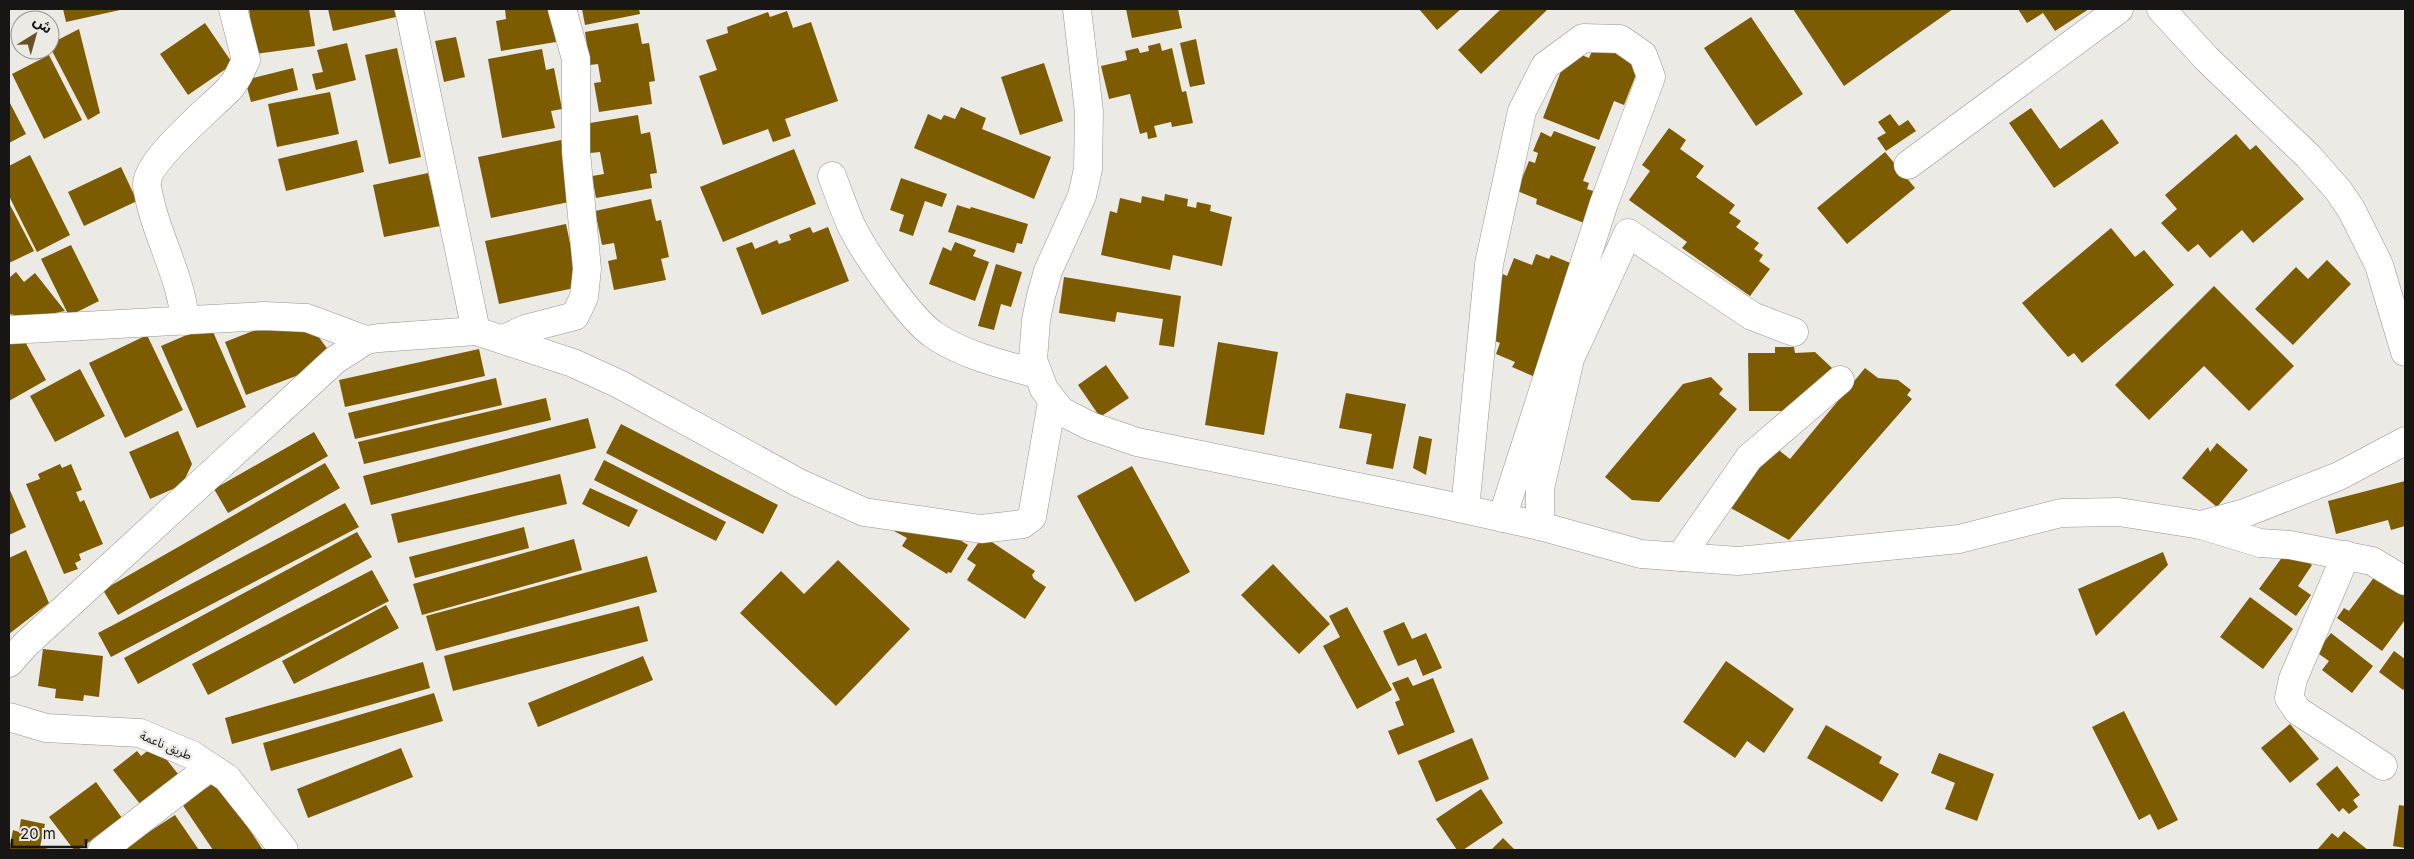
<svg xmlns="http://www.w3.org/2000/svg" width="2414" height="859" font-family="Inter,'Noto Sans Arabic',sans-serif">
  <style>
    .building { fill: #7d5b00 }
    .lines { fill: none; stroke-linecap: round; stroke-linejoin: round }
    .minor-casing { stroke: #969490; stroke-width: 29 }
    .minor { stroke: #fff; stroke-width: 28 }
    .labels { text-anchor: middle; dominant-baseline: central; stroke-width: 5; stroke-linejoin: round; paint-order: stroke }
    .street-label { font-size: 12px; fill: #171615; stroke: #eceae5 }
  </style>
  <rect width="100%" height="100%" fill="#eceae5"/>
  <g class="building">
    <path d="M 63,9 L 120,9 L 120,10 L 66,22 Z"/>
    <path d="M 249,9 L 309,9 L 315,46 L 255,54 Z"/>
    <path d="M 328,9 L 394,9 L 396,17 L 333,31 Z"/>
    <path d="M 505,9 L 550,9 L 556,42 L 501,51 L 496,21 L 506,19 Z"/>
    <path d="M 582,9 L 639,9 L 640,14 L 585,25 Z"/>
    <path d="M 1126,9 L 1178,9 L 1182,28 L 1132,38 Z"/>
    <path d="M 1419,9 L 1461,9 L 1437,30 Z"/>
    <path d="M 1501,9 L 1548,9 L 1481,74 L 1458,50 Z"/>
    <path d="M 1793,9 L 1953,9 L 1844,86 Z"/>
    <path d="M 2018,9 L 2089,9 L 2055,31 L 2043,13 L 2027,23 Z"/>
    <path d="M 787,11 L 793,28 L 811,22 L 838,101 L 785,119 L 791,136 L 773,142 L 768,129 L 723,145 L 699,76 L 717,70 L 706,40 L 728,33 L 727,27 L 768,12 L 770,17 Z"/>
    <path d="M 1751,17 L 1803,94 L 1756,126 L 1704,48 Z"/>
    <path d="M 205,23 L 233,64 L 188,95 L 160,54 Z"/>
    <path d="M 638,23 L 642,44 L 649,43 L 655,81 L 649,82 L 652,104 L 599,112 L 594,83 L 601,82 L 598,64 L 590,65 L 585,32 Z"/>
    <path d="M 79,29 L 100,113 L 88,120 L 50,47 L 50,44 Z"/>
    <path d="M 456,37 L 465,77 L 444,82 L 435,41 Z"/>
    <path d="M 1196,39 L 1205,84 L 1190,87 L 1180,43 Z"/>
    <path d="M 347,43 L 356,80 L 316,90 L 312,74 L 323,72 L 317,50 Z"/>
    <path d="M 1160,43 L 1162,51 L 1172,48 L 1182,92 L 1186,91 L 1193,123 L 1172,127 L 1171,122 L 1154,126 L 1157,137 L 1148,139 L 1147,132 L 1140,134 L 1130,94 L 1109,99 L 1101,66 L 1127,60 L 1125,51 L 1138,48 L 1140,53 L 1149,51 L 1148,46 Z"/>
    <path d="M 1595,44 L 1641,62 L 1624,105 L 1614,101 L 1599,140 L 1543,118 L 1569,50 L 1589,58 Z"/>
    <path d="M 397,48 L 421,157 L 389,164 L 365,55 Z"/>
    <path d="M 542,49 L 546,70 L 554,68 L 562,109 L 551,111 L 555,128 L 502,138 L 488,59 Z"/>
    <path d="M 49,55 L 82,120 L 44,139 L 12,74 Z"/>
    <path d="M 1044,63 L 1063,121 L 1020,135 L 1001,77 Z"/>
    <path d="M 293,68 L 298,90 L 251,102 L 245,80 Z"/>
    <path d="M 330,92 L 339,134 L 277,147 L 268,104 Z"/>
    <path d="M 9,101 L 26,134 L 9,143 Z"/>
    <path d="M 961,107 L 986,118 L 982,129 L 1051,157 L 1034,199 L 914,148 L 928,114 L 941,120 L 944,115 L 955,119 Z"/>
    <path d="M 2031,108 L 2060,149 L 2102,119 L 2119,143 L 2054,188 L 2009,123 Z"/>
    <path d="M 1890,114 L 1899,126 L 1908,120 L 1916,131 L 1886,151 L 1877,138 L 1886,133 L 1878,122 Z"/>
    <path d="M 638,115 L 641,134 L 650,132 L 657,173 L 650,174 L 652,188 L 596,198 L 592,176 L 604,174 L 600,152 L 590,153 L 584,124 Z"/>
    <path d="M 1669,128 L 1686,140 L 1680,149 L 1704,166 L 1696,177 L 1735,205 L 1729,213 L 1741,221 L 1736,227 L 1759,243 L 1754,249 L 1763,255 L 1759,261 L 1770,269 L 1750,296 L 1682,248 L 1687,242 L 1629,200 L 1650,171 L 1642,165 Z"/>
    <path d="M 1554,131 L 1596,147 L 1583,181 L 1589,183 L 1587,189 L 1596,192 L 1584,223 L 1536,204 L 1537,199 L 1517,191 L 1529,161 L 1535,163 L 1538,153 L 1533,151 L 1541,132 L 1551,137 Z"/>
    <path d="M 2236,134 L 2250,150 L 2256,145 L 2304,199 L 2253,243 L 2242,230 L 2210,258 L 2198,244 L 2188,252 L 2161,223 L 2177,209 L 2165,195 Z"/>
    <path d="M 357,140 L 364,172 L 286,191 L 278,159 Z"/>
    <path d="M 561,140 L 574,201 L 491,218 L 478,157 Z"/>
    <path d="M 794,149 L 816,204 L 723,242 L 700,187 Z"/>
    <path d="M 1885,152 L 1915,188 L 1847,244 L 1817,208 Z"/>
    <path d="M 30,155 L 70,235 L 37,252 L 9,196 L 9,166 Z"/>
    <path d="M 121,167 L 137,201 L 84,226 L 68,192 Z"/>
    <path d="M 428,173 L 440,226 L 384,237 L 373,185 Z"/>
    <path d="M 901,178 L 947,194 L 942,207 L 925,201 L 913,236 L 899,231 L 904,215 L 890,210 Z"/>
    <path d="M 1165,194 L 1188,199 L 1187,206 L 1196,208 L 1197,202 L 1211,205 L 1210,211 L 1232,217 L 1222,266 L 1173,255 L 1170,270 L 1101,255 L 1110,211 L 1117,213 L 1120,198 L 1141,203 L 1142,196 L 1164,201 Z"/>
    <path d="M 651,199 L 656,221 L 661,220 L 669,257 L 661,259 L 666,280 L 614,290 L 608,261 L 617,259 L 614,243 L 602,245 L 595,211 Z"/>
    <path d="M 9,203 L 34,251 L 9,263 Z"/>
    <path d="M 957,205 L 970,209 L 971,207 L 1028,224 L 1022,244 L 1017,243 L 1014,253 L 948,232 Z"/>
    <path d="M 566,224 L 579,287 L 499,304 L 485,241 Z"/>
    <path d="M 810,227 L 813,233 L 828,227 L 849,281 L 762,315 L 736,248 L 752,242 L 755,249 L 777,240 L 779,244 L 791,240 L 789,235 Z"/>
    <path d="M 2111,228 L 2135,257 L 2144,250 L 2174,285 L 2082,363 L 2074,353 L 2068,357 L 2022,303 Z"/>
    <path d="M 955,242 L 976,250 L 973,256 L 989,262 L 975,301 L 929,284 L 943,247 L 951,251 Z"/>
    <path d="M 71,245 L 99,301 L 69,316 L 41,259 Z"/>
    <path d="M 1536,254 L 1549,259 L 1551,255 L 1580,267 L 1535,377 L 1512,367 L 1515,362 L 1496,354 L 1500,343 L 1485,337 L 1486,318 L 1503,274 L 1507,276 L 1514,258 L 1532,265 Z"/>
    <path d="M 2327,260 L 2351,284 L 2293,345 L 2255,309 L 2296,267 L 2308,279 Z"/>
    <path d="M 996,264 L 1022,272 L 1011,307 L 1001,304 L 994,330 L 978,326 Z"/>
    <path d="M 16,272 L 24,282 L 35,273 L 65,311 L 31,318 L 9,314 L 9,278 Z"/>
    <path d="M 1064,277 L 1181,296 L 1174,347 L 1159,345 L 1163,319 L 1117,312 L 1115,322 L 1059,313 Z"/>
    <path d="M 2214,286 L 2294,366 L 2249,411 L 2204,366 L 2149,420 L 2115,385 Z"/>
    <path d="M 271,324 L 312,328 L 329,351 L 296,376 L 246,395 L 225,342 Z"/>
    <path d="M 210,325 L 246,407 L 197,428 L 161,346 Z"/>
    <path d="M 147,335 L 183,410 L 125,438 L 89,363 Z"/>
    <path d="M 9,336 L 23,338 L 46,380 L 9,401 Z"/>
    <path d="M 1218,342 L 1278,352 L 1264,435 L 1205,425 Z"/>
    <path d="M 1775,347 L 1794,347 L 1795,353 L 1815,352 L 1832,368 L 1793,411 L 1749,411 L 1748,353 L 1775,353 Z"/>
    <path d="M 479,349 L 485,376 L 345,407 L 339,380 Z"/>
    <path d="M 1106,365 L 1129,398 L 1100,417 L 1078,385 Z"/>
    <path d="M 1865,368 L 1878,378 L 1898,380 L 1911,390 L 1907,395 L 1912,399 L 1789,540 L 1727,506 L 1776,448 L 1790,459 Z"/>
    <path d="M 80,369 L 105,416 L 55,442 L 30,396 Z"/>
    <path d="M 1711,377 L 1723,389 L 1719,394 L 1737,409 L 1659,502 L 1632,500 L 1605,477 L 1683,384 Z"/>
    <path d="M 496,378 L 502,405 L 355,439 L 348,413 Z"/>
    <path d="M 1346,393 L 1406,404 L 1393,469 L 1366,464 L 1372,434 L 1339,428 Z"/>
    <path d="M 546,398 L 551,420 L 364,464 L 358,442 Z"/>
    <path d="M 588,418 L 596,448 L 371,505 L 363,476 Z"/>
    <path d="M 621,424 L 778,505 L 763,534 L 606,453 Z"/>
    <path d="M 178,431 L 192,464 L 182,485 L 150,499 L 129,452 Z"/>
    <path d="M 314,432 L 328,456 L 228,513 L 214,489 Z"/>
    <path d="M 1419,436 L 1432,439 L 1426,475 L 1413,468 Z"/>
    <path d="M 2217,443 L 2248,470 L 2217,507 L 2182,478 L 2208,447 L 2210,452 Z"/>
    <path d="M 604,460 L 726,522 L 716,541 L 594,480 Z"/>
    <path d="M 325,463 L 340,488 L 118,615 L 103,590 Z"/>
    <path d="M 60,464 L 62,468 L 71,464 L 82,490 L 76,492 L 80,502 L 84,500 L 103,544 L 79,554 L 81,560 L 75,563 L 78,569 L 64,574 L 26,484 L 40,479 L 38,474 Z"/>
    <path d="M 1132,466 L 1190,572 L 1135,602 L 1077,496 Z"/>
    <path d="M 560,474 L 567,504 L 398,543 L 391,514 Z"/>
    <path d="M 2405,481 L 2405,526 L 2391,530 L 2388,520 L 2336,534 L 2328,501 Z"/>
    <path d="M 9,488 L 26,527 L 9,535 Z"/>
    <path d="M 590,488 L 638,510 L 629,527 L 582,504 Z"/>
    <path d="M 345,503 L 359,527 L 111,657 L 98,633 Z"/>
    <path d="M 912,522 L 934,536 L 940,528 L 968,545 L 951,573 L 948,572 L 947,574 L 902,546 L 907,538 L 894,531 L 898,525 Z"/>
    <path d="M 524,527 L 529,548 L 415,578 L 409,557 Z"/>
    <path d="M 357,532 L 372,557 L 138,684 L 124,658 Z"/>
    <path d="M 983,536 L 1035,571 L 1032,575 L 1034,579 L 1046,587 L 1025,619 L 967,580 L 976,565 L 967,559 Z"/>
    <path d="M 574,539 L 582,570 L 422,615 L 413,584 Z"/>
    <path d="M 2289,548 L 2312,565 L 2298,586 L 2311,595 L 2296,616 L 2259,589 Z"/>
    <path d="M 26,550 L 49,603 L 9,634 L 9,558 Z"/>
    <path d="M 2163,552 L 2168,565 L 2096,636 L 2078,589 Z"/>
    <path d="M 647,556 L 657,592 L 436,651 L 426,616 Z"/>
    <path d="M 838,560 L 910,629 L 836,706 L 740,613 L 781,571 L 804,594 Z"/>
    <path d="M 1273,564 L 1330,624 L 1299,654 L 1241,595 Z"/>
    <path d="M 372,570 L 389,601 L 208,695 L 192,664 Z"/>
    <path d="M 2378,572 L 2405,592 L 2405,620 L 2382,651 L 2337,618 L 2344,608 L 2349,611 Z"/>
    <path d="M 2250,597 L 2293,629 L 2263,669 L 2220,637 Z"/>
    <path d="M 386,605 L 399,628 L 294,684 L 282,661 Z"/>
    <path d="M 639,606 L 648,641 L 453,691 L 444,656 Z"/>
    <path d="M 1347,607 L 1392,690 L 1357,709 L 1323,646 L 1340,637 L 1329,616 Z"/>
    <path d="M 1404,622 L 1412,639 L 1426,633 L 1442,668 L 1423,676 L 1416,659 L 1398,666 L 1383,631 Z"/>
    <path d="M 2331,633 L 2373,666 L 2352,693 L 2322,670 L 2329,661 L 2316,652 Z"/>
    <path d="M 43,649 L 103,656 L 99,697 L 84,695 L 83,701 L 55,698 L 56,689 L 38,686 Z"/>
    <path d="M 2394,651 L 2405,659 L 2405,687 L 2403,690 L 2379,672 Z"/>
    <path d="M 643,656 L 653,680 L 538,727 L 528,703 Z"/>
    <path d="M 1726,661 L 1794,709 L 1764,753 L 1747,741 L 1735,758 L 1683,722 Z"/>
    <path d="M 423,662 L 430,688 L 232,744 L 225,718 Z"/>
    <path d="M 1408,677 L 1413,686 L 1433,678 L 1455,732 L 1398,755 L 1388,731 L 1404,725 L 1395,702 L 1400,700 L 1392,683 Z"/>
    <path d="M 434,693 L 443,721 L 271,771 L 263,743 Z"/>
    <path d="M 2124,711 L 2178,820 L 2158,830 L 2150,814 L 2139,820 L 2092,727 Z"/>
    <path d="M 2290,724 L 2319,759 L 2290,783 L 2261,748 Z"/>
    <path d="M 1826,725 L 1882,757 L 1879,763 L 1899,774 L 1882,802 L 1807,758 Z"/>
    <path d="M 1472,738 L 1489,779 L 1436,802 L 1418,761 Z"/>
    <path d="M 155,745 L 182,779 L 144,809 L 113,770 L 137,751 L 141,756 Z"/>
    <path d="M 401,748 L 413,777 L 308,818 L 297,789 Z"/>
    <path d="M 1939,753 L 1994,774 L 1977,821 L 1945,809 L 1955,783 L 1931,773 Z"/>
    <path d="M 2337,766 L 2360,795 L 2353,800 L 2358,807 L 2349,814 L 2343,808 L 2339,812 L 2316,784 Z"/>
    <path d="M 217,781 L 263,850 L 213,850 L 182,804 Z"/>
    <path d="M 96,782 L 122,818 L 78,850 L 74,850 L 49,817 Z"/>
    <path d="M 1481,789 L 1503,823 L 1463,850 L 1457,850 L 1436,819 Z"/>
    <path d="M 2399,805 L 2405,806 L 2405,848 L 2393,846 Z"/>
    <path d="M 175,815 L 199,850 L 121,850 Z"/>
    <path d="M 21,819 L 45,824 L 40,847 L 53,850 L 9,850 L 13,830 L 19,832 Z"/>
    <path d="M 2344,831 L 2368,850 L 2317,850 L 2332,833 L 2338,838 Z"/>
    <path d="M 1503,838 L 1515,850 L 1491,850 Z"/>
  </g>
  <g class="lines">
    <g class="minor-casing">
      <g id="minor">
        <path d="M 409,9 L 476,331"/>
        <path d="M 1077,9 L 1089,112 L 1088,169 L 1082,196 L 1048,271 L 1041,296 L 1036,320 L 1033,360 L 1044,389 L 1061,411 L 1090,426 L 1137,442 L 1432,502 L 1540,526 L 1641,554 L 1738,561 L 1959,539 L 2061,513 L 2119,512 L 2201,525 L 2245,513 L 2339,476 L 2405,441"/>
        <path d="M 2161,9 L 2207,59 L 2308,156 L 2338,190 L 2351,209 L 2379,265 L 2405,352"/>
        <path d="M 1908,165 L 2119,9"/>
        <path d="M 832,176 C 838,192 844,209 851,225 C 864,252 910,319 934,335 C 963,355 1004,365 1038,374"/>
        <path d="M 185,321 C 181,274 154,233 147,186 C 144,162 212,107 229,89 C 237,81 241,70 246,60 L 233,9"/>
        <path d="M 9,330 L 264,316 L 307,318 L 366,340"/>
        <path d="M 504,339 L 525,329 L 575,316 L 584,297 L 587,269 L 576,152 L 576,59 L 562,9"/>
        <path d="M 1465,509 L 1489,264 L 1522,111 L 1545,66 L 1583,38 L 1620,39 L 1643,55 L 1651,77 L 1604,203 L 1502,518"/>
        <path d="M 2201,525 L 2260,543 L 2290,545 L 2372,561 L 2405,581"/>
        <path d="M 1540,526 L 1540,488 L 1570,359 L 1628,233 L 1752,316 L 1794,332"/>
        <path d="M 2346,555 L 2293,679 L 2289,698 L 2298,711 L 2383,766"/>
        <path d="M 1680,557 L 1749,458 L 1840,380"/>
        <path d="M 9,663 L 26,644 L 335,360 L 366,340 L 379,338 L 476,331 L 573,363 L 619,384 L 799,483 L 864,512 L 981,529 L 1023,524 L 1032,517 L 1052,402"/>
        <path d="M 9,717 L 46,728 L 140,733 L 192,755 L 227,778 L 284,850"/>
        <path d="M 102,850 L 210,767"/>
      </g>
    </g>
    <use href="#minor" class="minor"/>
  </g>
  <g class="labels">
    <g class="street-label">
      <text transform="translate(166 745) rotate(23)">طريق ناعمة</text>
    </g>
  </g>
  <rect width="2414" height="859" fill="none" stroke="#171615" stroke-width="20"/>
  <g transform="translate(35 35) rotate(37)"><circle r="24" fill="#eceae5" stroke="#979592"/>
  <path d="M0-4L9 19L0 12L-9 19Z" fill="#695222"/>
  <text y="-8" font-size="14" font-weight="bold" text-anchor="middle" fill="#171615">ش</text>
  </g>
  <path d="M12 839v8h74v-8" fill="none" stroke="#171615" stroke-width="2.5"/>
  <text x="20" y="839" font-size="15" fill="#171615" stroke="#eceae5" stroke-width="4" paint-order="stroke">20 m</text>
</svg>
